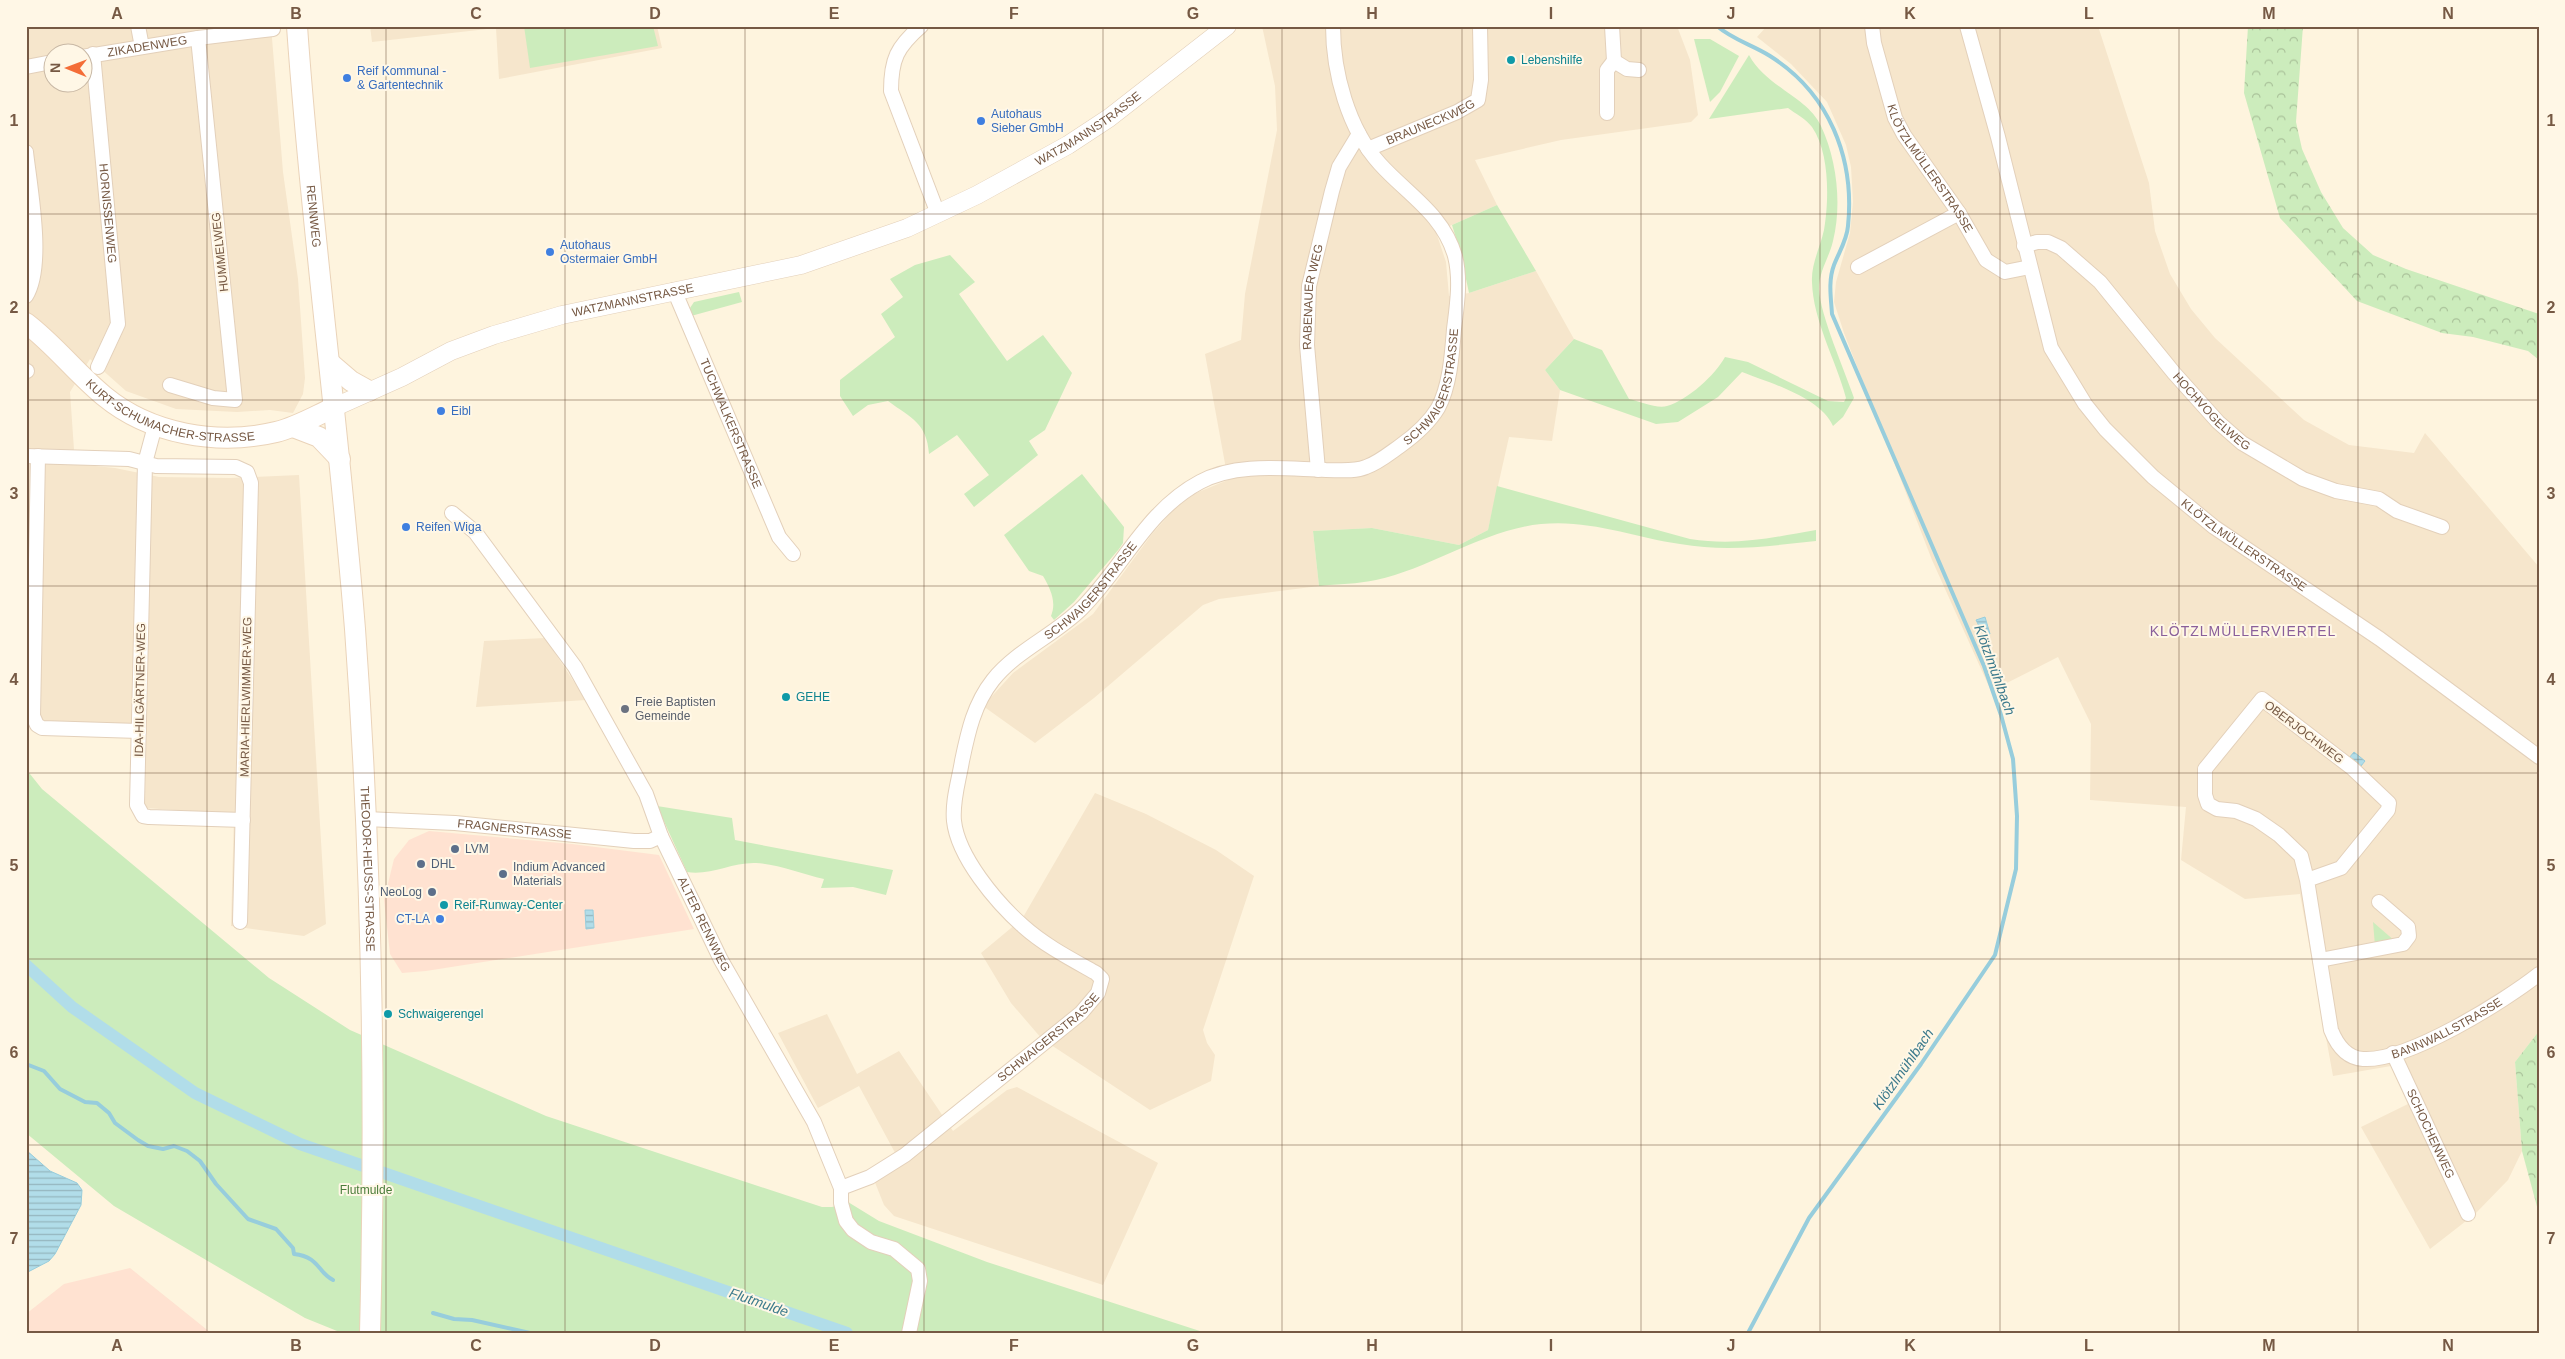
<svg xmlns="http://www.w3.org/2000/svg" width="2565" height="1359" font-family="Helvetica,sans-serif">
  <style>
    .residential { fill: #f6e6cc; fill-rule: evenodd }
    .commercial { fill: #ffe2d1 }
    .green { fill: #ccecbc }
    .forest { fill: url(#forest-crowns) }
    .water { fill: url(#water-rules); stroke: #97cddc }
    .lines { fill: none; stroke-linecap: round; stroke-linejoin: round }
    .stream { stroke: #97cddc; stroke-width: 4 }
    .canal { stroke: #b1dde9; stroke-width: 12 }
    .minor-casing { stroke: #e3d0ba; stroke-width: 16 }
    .tertiary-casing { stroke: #e3d0ba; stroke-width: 19 }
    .secondary-casing { stroke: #ead3b9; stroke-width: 22 }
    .minor { stroke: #fff; stroke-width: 14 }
    .tertiary { stroke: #fff; stroke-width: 18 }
    .secondary { stroke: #fff; stroke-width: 20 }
    .grid { fill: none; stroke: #765944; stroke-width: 1; stroke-opacity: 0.55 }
    .culture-dot { fill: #0f9aa8; stroke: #fff7e6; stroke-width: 2 }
    .shop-dot { fill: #3f7fe0; stroke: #fff7e6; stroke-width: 2 }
    .worship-dot { fill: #6b7280; stroke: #fff7e6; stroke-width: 2 }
    .service-dot { fill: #5c6f8a; stroke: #fff7e6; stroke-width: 2 }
    .labels { text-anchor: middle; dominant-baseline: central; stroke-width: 4; stroke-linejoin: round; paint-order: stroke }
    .street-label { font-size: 12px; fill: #765944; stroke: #fff7e6 }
    .culture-label { font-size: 12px; fill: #0d838f; stroke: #fff7e6; text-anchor: start }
    .shop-label { font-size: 12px; fill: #366cbe; stroke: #fff7e6; text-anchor: start }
    .worship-label { font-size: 12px; fill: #5b616d; stroke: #fff7e6; text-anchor: start }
    .service-label { font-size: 12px; fill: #4e5e75; stroke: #fff7e6; text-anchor: start }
    .park-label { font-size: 12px; fill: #4b7d3b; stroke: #fff7e6 }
    .neighbourhood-label { font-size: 14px; letter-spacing: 1px; fill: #8a5f9a; stroke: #fff7e6 }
    .water-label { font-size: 14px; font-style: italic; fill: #3c7a8c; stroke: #fff7e6 }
    .neatline { fill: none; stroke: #765944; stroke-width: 2 }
    .grid-label { font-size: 16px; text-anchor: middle; font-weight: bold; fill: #765944 }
  </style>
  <defs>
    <pattern id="forest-crowns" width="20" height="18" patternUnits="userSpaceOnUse" patternTransform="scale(1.25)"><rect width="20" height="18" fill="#ccecbc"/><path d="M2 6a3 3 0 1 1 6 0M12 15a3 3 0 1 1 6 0" fill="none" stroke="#aac29a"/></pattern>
    <pattern id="water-rules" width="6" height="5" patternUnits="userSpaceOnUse" patternTransform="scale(1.25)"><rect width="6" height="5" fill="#b1dde9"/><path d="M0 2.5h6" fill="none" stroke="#95b6be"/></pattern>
  </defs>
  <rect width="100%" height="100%" fill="#fef4de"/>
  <g class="residential">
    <path d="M 26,26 L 271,26 L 283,172 L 298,279 L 305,378 L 303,394 L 293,413 L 270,410 L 237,412 L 176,409 L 126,391 L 90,359 L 70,392 L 75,464 L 115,468 L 159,477 L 230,478 L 299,475 L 326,924 L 304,936 L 231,926 L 234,814 L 145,808 L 146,725 L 45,722 L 36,714 L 43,534 L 26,535 ZM 52,52 L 82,52 L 82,82 L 52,82 Z"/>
    <path d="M 370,26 L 657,26 L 662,48 L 499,79 L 496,28 L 372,42 Z"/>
    <path d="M 1262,26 L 1677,26 L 1690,60 L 1698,115 L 1691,122 L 1561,140 L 1475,160 L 1497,205 L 1436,232 L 1446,262 L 1449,296 L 1469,293 L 1536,271 L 1574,339 L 1545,370 L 1560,390 L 1552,441 L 1509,437 L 1488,530 L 1459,545 L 1372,528 L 1313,531 L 1319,586 L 1219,599 L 1203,605 L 1094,698 L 1035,743 L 983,706 L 1013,673 L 1093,614 L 1152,534 L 1176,507 L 1196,493 L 1228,480 L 1205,354 L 1241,340 L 1245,294 L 1277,130 L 1275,86 Z"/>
    <path d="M 1767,26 L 2098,26 L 2149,183 L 2155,231 L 2170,274 L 2191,309 L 2215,338 L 2304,420 L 2349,445 L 2414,453 L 2425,433 L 2539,567 L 2539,1031 L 2515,1062 L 2522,1151 L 2508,1180 L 2475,1214 L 2430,1249 L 2361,1127 L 2408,1104 L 2391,1066 L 2333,1076 L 2300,894 L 2245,899 L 2181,860 L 2186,807 L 2090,800 L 2091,724 L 2058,657 L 1991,691 L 1932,560 L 1844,333 L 1834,302 L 1836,282 L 1850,233 L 1853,202 L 1851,167 L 1846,145 L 1827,102 L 1791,64 L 1757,37 Z"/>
    <path d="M 545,638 L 586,700 L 476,707 L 484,641 Z"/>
    <path d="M 1095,793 L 1146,814 L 1216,850 L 1254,876 L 1203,1030 L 1207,1043 L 1215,1055 L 1211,1081 L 1150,1110 L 1042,1039 L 1011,1003 L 981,953 L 1022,919 Z"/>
    <path d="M 827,1014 L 857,1074 L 899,1051 L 953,1131 L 1007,1090 L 1017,1087 L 1158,1163 L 1103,1285 L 894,1216 L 884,1205 L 874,1180 L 900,1162 L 859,1086 L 818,1108 L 778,1033 Z"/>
  </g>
  <g class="commercial">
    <path d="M 429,831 L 572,844 L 659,855 L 694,929 L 426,971 L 402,973 L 390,954 L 384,900 L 394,859 L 409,840 Z"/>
    <path d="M 130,1268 L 211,1333 L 26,1333 L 26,1314 L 64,1284 Z"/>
  </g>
  <g class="green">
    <path d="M 524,26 L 653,26 L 658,46 L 530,68 Z"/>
    <path d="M 1694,39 L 1710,39 L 1739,56 L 1720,92 L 1710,102 Z"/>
    <path d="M 1749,55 C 1766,87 1808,97 1821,126 C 1837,160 1842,205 1833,241 C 1829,258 1819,271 1819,289 C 1820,315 1845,371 1854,398 L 1843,417 L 1833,426 C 1820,397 1770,383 1742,372 L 1718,397 L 1678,422 L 1656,424 L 1560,390 L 1545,370 L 1574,339 L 1602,350 L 1629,399 C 1639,401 1657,409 1667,406 C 1688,400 1715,375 1725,357 L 1748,362 L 1828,401 L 1844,402 L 1846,398 C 1836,360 1813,321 1812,282 C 1811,264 1820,248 1824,230 C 1829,201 1830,153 1812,127 C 1806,119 1796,114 1788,108 L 1709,119 Z"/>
    <path d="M 1497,205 L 1536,271 L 1469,293 L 1460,251 L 1452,225 Z"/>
    <path d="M 950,255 L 975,282 L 959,294 L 1007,361 L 1043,335 L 1072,373 L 1045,430 L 1029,441 L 1038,455 L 974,507 L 964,494 L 989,475 L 957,435 L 929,454 C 927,423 911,418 888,401 L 868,405 L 853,416 L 840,396 L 840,380 L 895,337 L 881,314 L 903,297 L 890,279 L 915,265 Z"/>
    <path d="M 739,292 L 742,302 L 691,316 L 690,308 L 694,302 Z"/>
    <path d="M 1082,474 L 1124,527 L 1123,543 L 1119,549 L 1074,602 L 1054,620 L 1051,616 C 1057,602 1050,588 1043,576 L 1029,571 L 1004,535 Z"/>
    <path d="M 1497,486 L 1690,539 C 1736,546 1770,538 1816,530 L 1816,541 C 1770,546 1726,552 1680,544 C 1633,537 1589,519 1541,524 C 1483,530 1432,568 1376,580 C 1358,584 1338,584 1319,586 L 1313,531 L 1372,528 L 1459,545 L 1488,530 Z"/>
    <path d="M 26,769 L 42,789 L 269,978 L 350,1030 L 546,1116 L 822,1207 L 832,1207 L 848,1202 L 879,1221 L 987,1262 L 1206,1333 L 342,1333 L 305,1318 L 114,1206 L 26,1133 Z"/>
    <path d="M 657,806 L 732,818 L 735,840 L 893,870 L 886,895 L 853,887 L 821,888 L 824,879 C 802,874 778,864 756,863 C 732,862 710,876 687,872 Z"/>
    <path d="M 2373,922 L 2396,942 L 2375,946 Z"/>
  </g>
  <g class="forest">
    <path d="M 2248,26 L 2303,26 L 2296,122 L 2302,149 L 2321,192 L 2343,228 L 2373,255 L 2406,269 L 2539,314 L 2539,360 L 2528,351 L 2473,337 L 2442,333 L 2357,301 L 2280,218 L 2244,93 Z"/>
    <path d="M 2539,1031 L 2539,1214 L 2522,1151 L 2515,1062 Z"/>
  </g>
  <g class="water">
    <path d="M 1985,617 L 1990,634 L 1984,636 L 1976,620 Z"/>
    <path d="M 2354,752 L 2365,761 L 2361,766 L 2349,758 Z"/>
    <path d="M 585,910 L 593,910 L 594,928 L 586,929 Z"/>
    <path d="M 26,1150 L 50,1171 L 77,1183 L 82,1190 L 81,1205 L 55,1254 L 49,1261 L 26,1273 Z"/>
  </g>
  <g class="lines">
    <g class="stream">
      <path d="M 1717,26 C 1733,40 1753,45 1770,56 C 1829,93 1855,158 1848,226 C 1847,240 1839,252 1834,265 C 1828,281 1831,298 1832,314 L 1984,666 L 2001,715 L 2013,759 L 2017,816 L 2016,869 L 1995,955 L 1921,1064 L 1809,1218 L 1748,1333"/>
      <path d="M 26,1064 L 44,1071 L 60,1089 L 85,1102 L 97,1103 L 109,1113 L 115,1123 L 138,1140 L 148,1146 L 163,1149 L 174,1146 L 187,1151 L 200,1161 L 216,1184 L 248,1219 L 276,1229 L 293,1248 L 294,1254 C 320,1257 317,1272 333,1280"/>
      <path d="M 433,1313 L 454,1319 L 472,1320 L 530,1333"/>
    </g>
    <path class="canal" d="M 26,965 L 72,1007 L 195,1093 L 300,1144 L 847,1333"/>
    <g class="minor-casing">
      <g id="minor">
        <path d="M 138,26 L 142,47"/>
        <path d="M 921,26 C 897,47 891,59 891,91 L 938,214"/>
        <path d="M 1612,26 L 1614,61"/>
        <path id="s1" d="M 1872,26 L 1874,43 L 1895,118 L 1904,135 L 1959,213 L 1986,260 L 2005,272 L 2030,267"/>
        <path id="s2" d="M 1967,26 L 1998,137 L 2051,348 L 2085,404 L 2105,429 L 2153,477 L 2214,527 L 2380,639 L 2539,757"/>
        <path id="s3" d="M 93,54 L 118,324 L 98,367"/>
        <path id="s4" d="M 82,57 L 198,38 L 273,29"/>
        <path d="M 26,67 L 52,62"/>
        <path d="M 1607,113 L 1607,70 L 1614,61 L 1627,69 L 1639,70"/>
        <path id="s5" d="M 1368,149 L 1457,112 L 1478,100 L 1481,80 L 1480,26"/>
        <path d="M 26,152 C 30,188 45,266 26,296"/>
        <path id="s6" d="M 2024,246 L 2037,242 L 2048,242 L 2061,248 L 2100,282 L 2174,373 L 2218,422 L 2242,443 L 2303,479 L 2336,491 L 2379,499 L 2397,511 L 2442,527"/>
        <path d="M 1858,267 L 1959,213"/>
        <path id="s7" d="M 674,290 L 779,537 L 793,554"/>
        <path d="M 26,371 L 27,371"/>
        <path d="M 170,385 L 213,398 L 235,400 L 198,38"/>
        <path d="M 155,426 L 145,463 L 137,805 L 143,816 L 149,817 L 243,820"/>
        <path d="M 26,456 L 129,459 L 156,466 L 236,467 L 247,472 L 251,483 L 240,922"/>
        <path d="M 38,456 L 33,716 L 37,725 L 42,728 L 139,731"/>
        <path id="s8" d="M 1318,470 L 1307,345 L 1309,286 L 1332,191 L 1339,167 L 1359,134"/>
        <path id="s9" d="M 452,513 L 475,532 L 575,667 L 646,794 L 661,836 L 721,960 L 814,1122 L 841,1188 L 841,1203 L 846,1221 L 853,1230 L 871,1242 L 894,1249 L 918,1269 L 920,1281 L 909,1333"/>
        <path id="s10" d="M 366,819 L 455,823 L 634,841 L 650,841 L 661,836"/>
        <path id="s11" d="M 2307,880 L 2341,868 L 2388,810 L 2389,803 L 2352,768 L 2262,699 L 2205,769 L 2205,795 L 2208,804 L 2217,809 L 2236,811 L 2256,819 L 2279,835 L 2301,856 L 2307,880 L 2331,1030 C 2337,1045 2346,1058 2363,1059 C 2407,1062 2505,1001 2539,974"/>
        <path d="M 2320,960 L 2403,944 L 2409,936 L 2408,927 L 2379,902"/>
        <path id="s12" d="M 2393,1053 L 2468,1214"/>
        <path id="s13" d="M 841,1188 L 870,1177 L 905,1155 L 1081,1013 L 1098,993 L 1102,979 L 1096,973 C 1071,959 1044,945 1023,926 C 996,902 958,857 954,821 C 952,801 959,780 962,761 C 968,732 974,704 993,680 C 1017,650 1055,635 1082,608 C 1123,567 1147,510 1200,482 C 1237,462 1285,469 1326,470 C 1339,470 1354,472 1366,467 C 1378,463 1390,453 1400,446 C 1414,436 1429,423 1438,408 C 1450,386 1452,354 1454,329 C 1457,305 1461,280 1455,256 C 1443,214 1407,194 1380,164 C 1348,129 1333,72 1333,26"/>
      </g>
    </g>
    <g class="tertiary-casing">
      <g id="tertiary">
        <path id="s14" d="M 335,407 L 402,377 L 451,351 L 494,335 L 562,315 L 801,265 L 907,228 L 977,195 L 1068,145 L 1109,118 L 1227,26"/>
      </g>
    </g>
    <g class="secondary-casing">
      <g id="secondary">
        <path id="s15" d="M 297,26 C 311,228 339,428 355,629 C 372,863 376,1098 370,1333"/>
        <path id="s16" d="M 26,323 C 55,345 76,373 104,396 C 150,434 217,446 276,432 C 297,427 315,416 335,407"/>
        <path d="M 330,363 L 351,381 L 369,391"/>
        <path d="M 293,427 L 319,437 L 340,459"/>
      </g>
    </g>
    <use href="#minor" class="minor"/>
    <use href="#tertiary" class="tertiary"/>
    <use href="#secondary" class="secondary"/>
  </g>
  <path class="grid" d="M 207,26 L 207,1333M 386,26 L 386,1333M 565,26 L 565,1333M 745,26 L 745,1333M 924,26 L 924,1333M 1103,26 L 1103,1333M 1282,26 L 1282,1333M 1462,26 L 1462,1333M 1641,26 L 1641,1333M 1820,26 L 1820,1333M 2000,26 L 2000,1333M 2179,26 L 2179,1333M 2358,26 L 2358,1333M 26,214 L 2539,214M 26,400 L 2539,400M 26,586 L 2539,586M 26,773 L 2539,773M 26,959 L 2539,959M 26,1145 L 2539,1145"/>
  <g class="culture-dot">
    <circle cx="1511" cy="60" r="5"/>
    <circle cx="786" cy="697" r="5"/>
    <circle cx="444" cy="905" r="5"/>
    <circle cx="388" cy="1014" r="5"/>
  </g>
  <g class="shop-dot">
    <circle cx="347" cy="78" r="5"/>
    <circle cx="981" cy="121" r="5"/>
    <circle cx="550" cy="252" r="5"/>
    <circle cx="441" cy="411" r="5"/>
    <circle cx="406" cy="527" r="5"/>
    <circle cx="440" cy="919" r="5"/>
  </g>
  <circle class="worship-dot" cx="625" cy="709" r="5"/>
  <g class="service-dot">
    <circle cx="455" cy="849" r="5"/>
    <circle cx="421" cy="864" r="5"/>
    <circle cx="503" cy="874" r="5"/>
    <circle cx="432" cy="892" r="5"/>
  </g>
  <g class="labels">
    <g class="street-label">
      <text stroke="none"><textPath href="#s4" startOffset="66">ZIKADENWEG</textPath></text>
      <text stroke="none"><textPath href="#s5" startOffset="68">BRAUNECKWEG</textPath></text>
      <text stroke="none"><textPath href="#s14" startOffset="809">WATZMANNSTRASSE</textPath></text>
      <text stroke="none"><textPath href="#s1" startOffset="156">KLÖTZLMÜLLERSTRASSE</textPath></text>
      <text stroke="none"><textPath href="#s3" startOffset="160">HORNISSENWEG</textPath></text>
      <text stroke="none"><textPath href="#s15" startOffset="191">RENNWEG</textPath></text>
      <text transform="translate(220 252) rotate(-96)">HUMMELWEG</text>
      <text stroke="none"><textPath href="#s8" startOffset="174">RABENAUER WEG</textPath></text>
      <text stroke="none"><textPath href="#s14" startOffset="318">WATZMANNSTRASSE</textPath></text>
      <text stroke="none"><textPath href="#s13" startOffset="1279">SCHWAIGERSTRASSE</textPath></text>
      <text stroke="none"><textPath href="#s16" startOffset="176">KURT-SCHUMACHER-STRASSE</textPath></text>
      <text stroke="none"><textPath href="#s6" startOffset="262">HOCHVOGELWEG</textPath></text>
      <text stroke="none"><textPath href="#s7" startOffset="145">TUCHWALKERSTRASSE</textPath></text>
      <text stroke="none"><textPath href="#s2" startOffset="612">KLÖTZLMÜLLERSTRASSE</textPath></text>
      <text stroke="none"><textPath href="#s13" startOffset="844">SCHWAIGERSTRASSE</textPath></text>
      <text transform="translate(140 690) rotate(-89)">IDA-HILGÄRTNER-WEG</text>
      <text transform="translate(246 697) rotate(-89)">MARIA-HIERLWIMMER-WEG</text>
      <text transform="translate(2304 732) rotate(37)">OBERJOCHWEG</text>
      <text stroke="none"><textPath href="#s10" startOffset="149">FRAGNERSTRASSE</textPath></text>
      <text stroke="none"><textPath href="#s15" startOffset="846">THEODOR-HEUSS-STRASSE</textPath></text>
      <text stroke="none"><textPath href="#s9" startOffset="486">ALTER RENNWEG</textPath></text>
      <text stroke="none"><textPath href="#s11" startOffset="830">BANNWALLSTRASSE</textPath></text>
      <text stroke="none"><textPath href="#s13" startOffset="258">SCHWAIGERSTRASSE</textPath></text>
      <text stroke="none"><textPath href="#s12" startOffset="89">SCHOCHENWEG</textPath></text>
    </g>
    <g class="culture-label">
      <text x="1521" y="60">Lebenshilfe</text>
      <text x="796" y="697">GEHE</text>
      <text x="454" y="905">Reif-Runway-Center</text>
      <text x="398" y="1014">Schwaigerengel</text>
    </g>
    <g class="shop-label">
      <text x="357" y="71">Reif Kommunal -<tspan x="357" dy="14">&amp; Gartentechnik</tspan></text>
      <text x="991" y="114">Autohaus<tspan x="991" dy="14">Sieber GmbH</tspan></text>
      <text x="560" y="245">Autohaus<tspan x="560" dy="14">Ostermaier GmbH</tspan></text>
      <text x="451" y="411">Eibl</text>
      <text x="416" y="527">Reifen Wiga</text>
      <text x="430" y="919" text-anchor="end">CT-LA</text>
    </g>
    <g class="worship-label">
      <text x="635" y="702">Freie Baptisten<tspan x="635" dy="14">Gemeinde</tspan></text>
    </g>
    <g class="service-label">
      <text x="465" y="849">LVM</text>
      <text x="431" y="864">DHL</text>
      <text x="513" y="867">Indium Advanced<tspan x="513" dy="14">Materials</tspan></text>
      <text x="422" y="892" text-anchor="end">NeoLog</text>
    </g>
    <g class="park-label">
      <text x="366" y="1190">Flutmulde</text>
    </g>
    <g class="neighbourhood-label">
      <text x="2243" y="631">KLÖTZLMÜLLERVIERTEL</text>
    </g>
    <g class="water-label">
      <text transform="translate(1995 670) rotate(70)">Klötzlmühlbach</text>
      <text transform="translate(1903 1069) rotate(-55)">Klötzlmühlbach</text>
      <text transform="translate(759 1302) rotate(19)">Flutmulde</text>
    </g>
  </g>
  <rect width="2565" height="1359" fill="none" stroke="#fff7e6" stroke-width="55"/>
  <g transform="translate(68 68) rotate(271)"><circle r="24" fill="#fff7e6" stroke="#c8b8a5"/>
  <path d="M0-4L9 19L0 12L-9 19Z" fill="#f46d37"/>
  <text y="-8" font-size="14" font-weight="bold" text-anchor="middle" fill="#765944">N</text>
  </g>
  <rect x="28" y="28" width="2510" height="1304" class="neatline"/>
  <g class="grid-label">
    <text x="117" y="19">A</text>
    <text x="296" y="19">B</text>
    <text x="476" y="19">C</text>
    <text x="655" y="19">D</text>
    <text x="834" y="19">E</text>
    <text x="1014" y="19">F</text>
    <text x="1193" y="19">G</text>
    <text x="1372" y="19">H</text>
    <text x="1551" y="19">I</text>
    <text x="1731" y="19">J</text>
    <text x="1910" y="19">K</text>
    <text x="2089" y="19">L</text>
    <text x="2269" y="19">M</text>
    <text x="2448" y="19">N</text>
    <text x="14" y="126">1</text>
    <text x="2551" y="126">1</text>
    <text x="14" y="313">2</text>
    <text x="2551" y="313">2</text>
    <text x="14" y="499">3</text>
    <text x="2551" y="499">3</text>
    <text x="14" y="685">4</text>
    <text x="2551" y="685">4</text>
    <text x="14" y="871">5</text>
    <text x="2551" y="871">5</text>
    <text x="14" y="1058">6</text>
    <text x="2551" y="1058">6</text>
    <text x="14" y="1244">7</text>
    <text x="2551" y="1244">7</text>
    <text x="117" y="1351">A</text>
    <text x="296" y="1351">B</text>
    <text x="476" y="1351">C</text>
    <text x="655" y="1351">D</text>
    <text x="834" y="1351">E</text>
    <text x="1014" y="1351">F</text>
    <text x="1193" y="1351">G</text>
    <text x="1372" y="1351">H</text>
    <text x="1551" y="1351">I</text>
    <text x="1731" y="1351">J</text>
    <text x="1910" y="1351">K</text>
    <text x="2089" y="1351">L</text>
    <text x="2269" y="1351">M</text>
    <text x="2448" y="1351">N</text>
  </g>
</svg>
